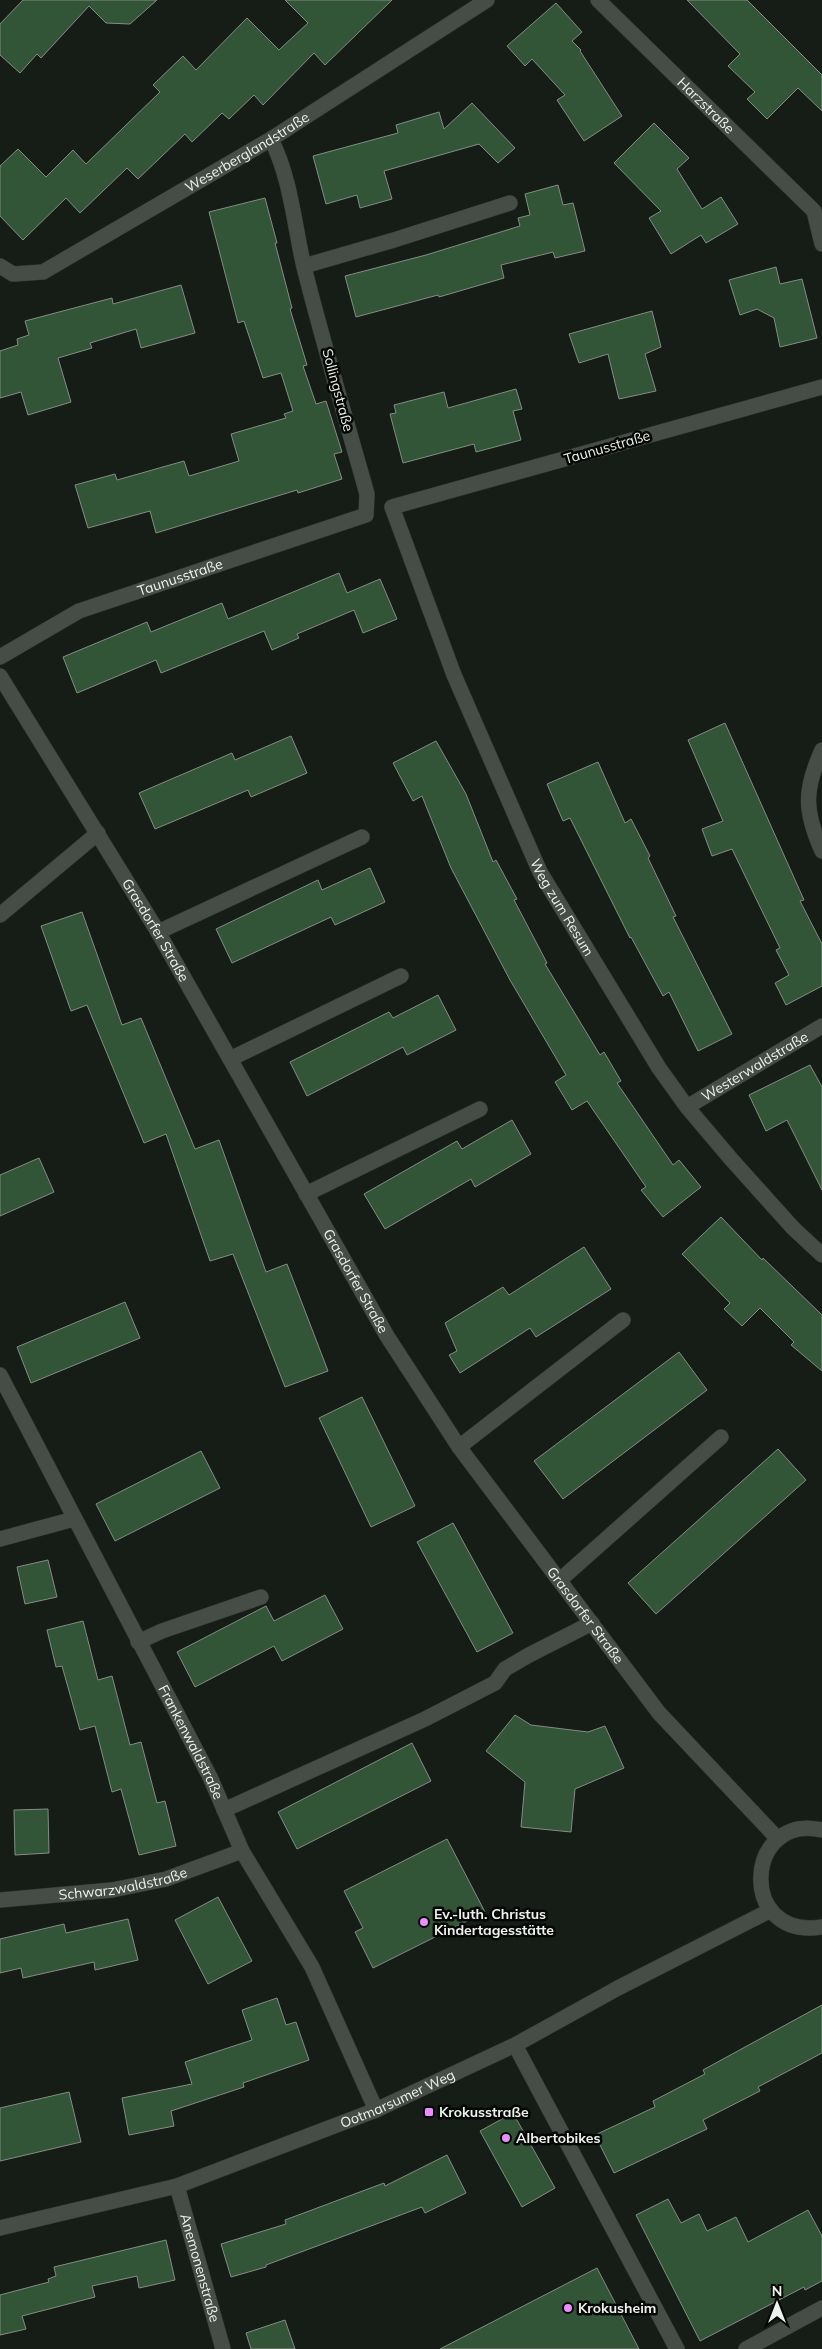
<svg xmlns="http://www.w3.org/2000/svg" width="822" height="2349" font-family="Mulish,sans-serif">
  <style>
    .building { fill: #325437; stroke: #848d85 }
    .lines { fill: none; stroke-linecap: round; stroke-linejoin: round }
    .minor-casing { stroke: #323633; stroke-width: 16 }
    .minor { stroke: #454d46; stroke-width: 15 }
    .poi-dot { fill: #e98efe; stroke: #050705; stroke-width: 2 }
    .labels { text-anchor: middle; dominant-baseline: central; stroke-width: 5; stroke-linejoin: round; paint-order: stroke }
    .street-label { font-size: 14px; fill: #eef2ee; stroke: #050705 }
    .poi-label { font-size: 14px; font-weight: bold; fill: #eef2ee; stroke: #050705; text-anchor: start }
  </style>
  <rect width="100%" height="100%" fill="#161d17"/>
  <g class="building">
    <path d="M 23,0 L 157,0 L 130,24 L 106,23 L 89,6 L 41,58 L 37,54 L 20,73 L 0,55 L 0,24 Z"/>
    <path d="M 285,0 L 392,0 L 325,65 L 314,53 L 263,105 L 254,95 L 229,119 L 222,113 L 192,142 L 185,134 L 138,179 L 127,168 L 80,213 L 66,198 L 23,240 L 0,216 L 0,166 L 18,149 L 46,177 L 73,150 L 86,164 L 160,92 L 153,85 L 183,56 L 196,70 L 247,18 L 279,50 L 308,23 Z"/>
    <path d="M 687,0 L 747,0 L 822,75 L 822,111 L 798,88 L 767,119 L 747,99 L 755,92 L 728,66 L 740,54 Z"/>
    <path d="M 556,3 L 582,32 L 572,41 L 581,50 L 580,51 L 622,116 L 584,141 L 557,100 L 565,95 L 532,59 L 525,66 L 507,46 Z"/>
    <path d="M 472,103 L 515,148 L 498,163 L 479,144 L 384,171 L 392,199 L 360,208 L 357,195 L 326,204 L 313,156 L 398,133 L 396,125 L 439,112 L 444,129 Z"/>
    <path d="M 654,123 L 689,158 L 677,169 L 702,209 L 721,197 L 738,224 L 706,243 L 701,235 L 671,254 L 649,218 L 661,211 L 614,163 Z"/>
    <path d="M 558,185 L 563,205 L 573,203 L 585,251 L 555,258 L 553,252 L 501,265 L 504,278 L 439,297 L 438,295 L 356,317 L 345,276 L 426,255 L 520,226 L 518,218 L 530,215 L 525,194 Z"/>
    <path d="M 265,198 L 277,243 L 275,243 L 292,308 L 290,309 L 307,365 L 303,366 L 316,404 L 326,401 L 342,452 L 334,454 L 342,479 L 298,493 L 297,490 L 156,533 L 150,511 L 88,528 L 75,485 L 115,474 L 117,480 L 184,461 L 189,476 L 239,461 L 231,434 L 286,418 L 284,414 L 293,411 L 281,373 L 263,378 L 244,321 L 238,323 L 209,212 Z"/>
    <path d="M 776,267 L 780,284 L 802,279 L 817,338 L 780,347 L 774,318 L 757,309 L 740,315 L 729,280 Z"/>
    <path d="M 181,285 L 195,333 L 141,348 L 136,329 L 90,343 L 92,348 L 58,358 L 71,402 L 28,415 L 21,392 L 0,398 L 0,351 L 18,345 L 17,339 L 29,335 L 25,321 L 112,298 L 113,304 Z"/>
    <path d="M 652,311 L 661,347 L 645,354 L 656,391 L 619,399 L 608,354 L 579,363 L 569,334 Z"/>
    <path d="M 516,389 L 522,409 L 513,411 L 521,440 L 476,452 L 474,444 L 403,463 L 390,414 L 396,413 L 394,405 L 444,392 L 448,408 Z"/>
    <path d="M 339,573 L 347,593 L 380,579 L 397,619 L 363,633 L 354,610 L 297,634 L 299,638 L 272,650 L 264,631 L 161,673 L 156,660 L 77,693 L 63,657 L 147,622 L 151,632 L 222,603 L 228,619 Z"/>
    <path d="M 725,723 L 804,900 L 800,901 L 822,944 L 822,986 L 786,1005 L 775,983 L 789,975 L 776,950 L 780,948 L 732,849 L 712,856 L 702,829 L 723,821 L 688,740 Z"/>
    <path d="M 291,736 L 307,773 L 251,797 L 248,790 L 155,829 L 139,793 L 232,753 L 235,760 Z"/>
    <path d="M 436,741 L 466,794 L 493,862 L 496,860 L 517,899 L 514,900 L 547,963 L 545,964 L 600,1055 L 604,1052 L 621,1081 L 617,1083 L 673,1165 L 679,1160 L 701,1187 L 663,1217 L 641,1190 L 646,1187 L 587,1101 L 572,1110 L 555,1082 L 566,1075 L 510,980 L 451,868 L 422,796 L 413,801 L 393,763 Z"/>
    <path d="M 598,762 L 625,823 L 631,819 L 650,856 L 648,858 L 676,916 L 673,917 L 732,1034 L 698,1051 L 669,992 L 663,996 L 631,937 L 630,938 L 570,818 L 563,821 L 547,784 Z"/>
    <path d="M 370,868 L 385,902 L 335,925 L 331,917 L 232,963 L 216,929 L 318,880 L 322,890 Z"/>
    <path d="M 82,912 L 122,1025 L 141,1018 L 195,1149 L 219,1140 L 266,1272 L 287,1264 L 328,1371 L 285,1387 L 233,1254 L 210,1261 L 166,1134 L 144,1143 L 87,1005 L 71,1011 L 41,926 Z"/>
    <path d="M 438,995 L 456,1030 L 407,1055 L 403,1047 L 307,1096 L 290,1062 L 389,1012 L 393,1018 Z"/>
    <path d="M 810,1065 L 822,1087 L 822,1190 L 787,1120 L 766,1131 L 749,1095 Z"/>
    <path d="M 512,1120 L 531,1154 L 475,1187 L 471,1179 L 385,1229 L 364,1194 L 457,1141 L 462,1149 Z"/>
    <path d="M 39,1158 L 54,1192 L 0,1216 L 0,1175 Z"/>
    <path d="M 721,1217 L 762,1260 L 763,1258 L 822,1315 L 822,1371 L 791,1345 L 794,1342 L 760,1308 L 742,1326 L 724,1309 L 730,1303 L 682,1254 Z"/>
    <path d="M 584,1247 L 611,1289 L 536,1337 L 530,1328 L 460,1373 L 449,1355 L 457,1351 L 445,1323 L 503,1287 L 509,1295 Z"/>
    <path d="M 125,1302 L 140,1338 L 31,1383 L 17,1347 Z"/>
    <path d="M 679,1352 L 707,1390 L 563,1499 L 534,1461 Z"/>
    <path d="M 362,1397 L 415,1506 L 371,1527 L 319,1418 Z"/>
    <path d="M 778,1449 L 806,1480 L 656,1614 L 628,1583 Z"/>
    <path d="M 201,1451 L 220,1488 L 115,1541 L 96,1504 Z"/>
    <path d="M 453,1523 L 513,1633 L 477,1652 L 417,1542 Z"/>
    <path d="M 48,1560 L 57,1597 L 25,1604 L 17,1567 Z"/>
    <path d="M 325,1595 L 343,1629 L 282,1661 L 274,1646 L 195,1687 L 177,1652 L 266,1606 L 274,1621 Z"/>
    <path d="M 83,1621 L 98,1680 L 112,1676 L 130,1745 L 141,1742 L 157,1803 L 165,1801 L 176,1846 L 139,1855 L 121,1789 L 112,1792 L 95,1726 L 80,1730 L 62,1666 L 56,1667 L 47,1630 Z"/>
    <path d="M 515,1715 L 531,1725 L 588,1732 L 605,1726 L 624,1768 L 575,1789 L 571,1832 L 521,1827 L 525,1782 L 486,1751 Z"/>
    <path d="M 412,1743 L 431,1781 L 297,1849 L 278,1812 Z"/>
    <path d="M 48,1809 L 49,1853 L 15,1855 L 14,1810 Z"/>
    <path d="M 447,1839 L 485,1912 L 373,1968 L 355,1932 L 363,1928 L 344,1891 Z"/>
    <path d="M 218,1897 L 252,1961 L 208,1984 L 175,1920 Z"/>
    <path d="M 128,1919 L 138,1960 L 95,1970 L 94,1962 L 23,1978 L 21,1968 L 0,1973 L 0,1939 L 64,1924 L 66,1933 Z"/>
    <path d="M 277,1998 L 286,2025 L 296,2022 L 309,2060 L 243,2083 L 244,2087 L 171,2111 L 174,2126 L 129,2135 L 122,2098 L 192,2084 L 185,2062 L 252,2040 L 242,2010 Z"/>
    <path d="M 822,2005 L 822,2053 L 758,2087 L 760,2091 L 703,2120 L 707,2129 L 614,2173 L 595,2135 L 655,2107 L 653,2101 L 705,2074 L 703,2070 Z"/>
    <path d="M 69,2092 L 81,2142 L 0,2161 L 0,2108 Z"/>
    <path d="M 513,2113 L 555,2188 L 522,2207 L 480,2131 Z"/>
    <path d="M 447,2155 L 466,2193 L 425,2213 L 422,2207 L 266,2265 L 266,2267 L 231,2277 L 221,2244 L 286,2224 L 285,2220 L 384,2183 L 385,2186 Z"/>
    <path d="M 668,2199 L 681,2223 L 699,2214 L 707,2231 L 736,2217 L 748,2242 L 808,2210 L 822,2236 L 822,2281 L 805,2290 L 804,2287 L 700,2341 L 636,2215 Z"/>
    <path d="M 166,2240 L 175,2280 L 139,2288 L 137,2276 L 92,2286 L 95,2297 L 22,2316 L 26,2329 L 0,2335 L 0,2295 L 49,2282 L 48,2279 L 56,2276 L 54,2267 Z"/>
    <path d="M 597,2268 L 639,2349 L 440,2349 Z"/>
    <path d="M 285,2320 L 295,2349 L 251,2349 L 246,2333 Z"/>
  </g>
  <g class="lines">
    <g class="minor-casing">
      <g id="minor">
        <path id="s1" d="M 598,0 L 814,211 L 822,244"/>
        <path id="s2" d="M 0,266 L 13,274 L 43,272 L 271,139 L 487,0"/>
        <path d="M 304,266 L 394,240 L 510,203"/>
        <path id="s3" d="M 822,387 L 392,507 L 454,675 L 540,872 L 659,1068 L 687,1107 L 731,1159 L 793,1228 L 822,1255"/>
        <path id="s4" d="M 0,657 L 79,611 L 366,515 L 367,494 C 346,419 323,343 304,267 C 294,224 291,179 271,139"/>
        <path id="s5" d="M 0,676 L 158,932 L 387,1336 L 459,1447 L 659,1713 L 778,1839"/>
        <path d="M 822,750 C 804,790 804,810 822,851"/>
        <path d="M 0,915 L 98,833"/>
        <path d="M 158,932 L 362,837"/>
        <path d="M 230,1059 L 401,976"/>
        <path id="s6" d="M 687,1107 L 822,1026"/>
        <path d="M 306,1194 L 480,1109"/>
        <path id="s7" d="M 0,1375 L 210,1777 L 242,1851 L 312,1967 L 376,2110"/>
        <path d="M 459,1447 L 623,1320"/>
        <path d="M 0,1539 L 74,1519"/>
        <path d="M 560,1580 L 721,1437"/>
        <path d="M 138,1642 L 162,1631 L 261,1597"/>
        <path d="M 224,1810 L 425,1719 L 495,1683 L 505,1669 L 529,1655 L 592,1623"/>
        <path d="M 822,1830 C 745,1812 736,1940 822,1927"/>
        <path id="s8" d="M 0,1900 L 112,1890 L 166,1879 L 242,1851"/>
        <path d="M 515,2045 L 677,2349"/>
        <path id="s9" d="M 177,2186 L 223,2349"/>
        <path id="s10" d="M 0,2228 L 177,2186 L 376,2110 L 515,2045 L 618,1988 L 771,1910"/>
        <path d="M 746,2349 L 822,2308"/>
      </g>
    </g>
    <use href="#minor" class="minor"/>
  </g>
  <g class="poi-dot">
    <circle cx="424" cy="1922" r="5"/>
    <rect x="424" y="2107" width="10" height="10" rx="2.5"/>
    <circle cx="506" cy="2138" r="5"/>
    <circle cx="568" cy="2308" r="5"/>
  </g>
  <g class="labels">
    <g class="street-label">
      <text stroke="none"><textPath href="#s1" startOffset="151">Harzstraße</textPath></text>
      <text stroke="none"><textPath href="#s2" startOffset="282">Weserberglandstraße</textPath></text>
      <text transform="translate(338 390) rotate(75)">Sollingstraße</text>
      <text transform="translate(607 447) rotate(-16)">Taunusstraße</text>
      <text stroke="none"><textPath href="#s4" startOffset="198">Taunusstraße</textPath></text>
      <text stroke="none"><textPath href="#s3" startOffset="882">Weg zum Resum</textPath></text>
      <text stroke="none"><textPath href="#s5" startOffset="298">Grasdorfer Straße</textPath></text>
      <text stroke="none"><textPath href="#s6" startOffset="79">Westerwaldstraße</textPath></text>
      <text stroke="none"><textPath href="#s5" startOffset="702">Grasdorfer Straße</textPath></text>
      <text stroke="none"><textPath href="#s5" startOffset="1108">Grasdorfer Straße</textPath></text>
      <text stroke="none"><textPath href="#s7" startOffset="414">Frankenwaldstraße</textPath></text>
      <text stroke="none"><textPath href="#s8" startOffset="124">Schwarzwaldstraße</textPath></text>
      <text stroke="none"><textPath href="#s10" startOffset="419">Ootmarsumer Weg</textPath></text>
      <text stroke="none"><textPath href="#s9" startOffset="85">Anemonenstraße</textPath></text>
    </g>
    <g class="poi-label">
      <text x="434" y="1914">Ev.-luth. Christus<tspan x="434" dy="16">Kindertagesstätte</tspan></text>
      <text x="439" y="2112">Krokusstraße</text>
      <text x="516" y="2138">Albertobikes</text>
      <text x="578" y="2308">Krokusheim</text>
    </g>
  </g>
  <g transform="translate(777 2304)" stroke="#050705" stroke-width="4" paint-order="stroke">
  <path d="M0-4L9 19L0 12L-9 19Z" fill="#eef2ee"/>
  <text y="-8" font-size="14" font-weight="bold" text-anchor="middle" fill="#eef2ee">N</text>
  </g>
</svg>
